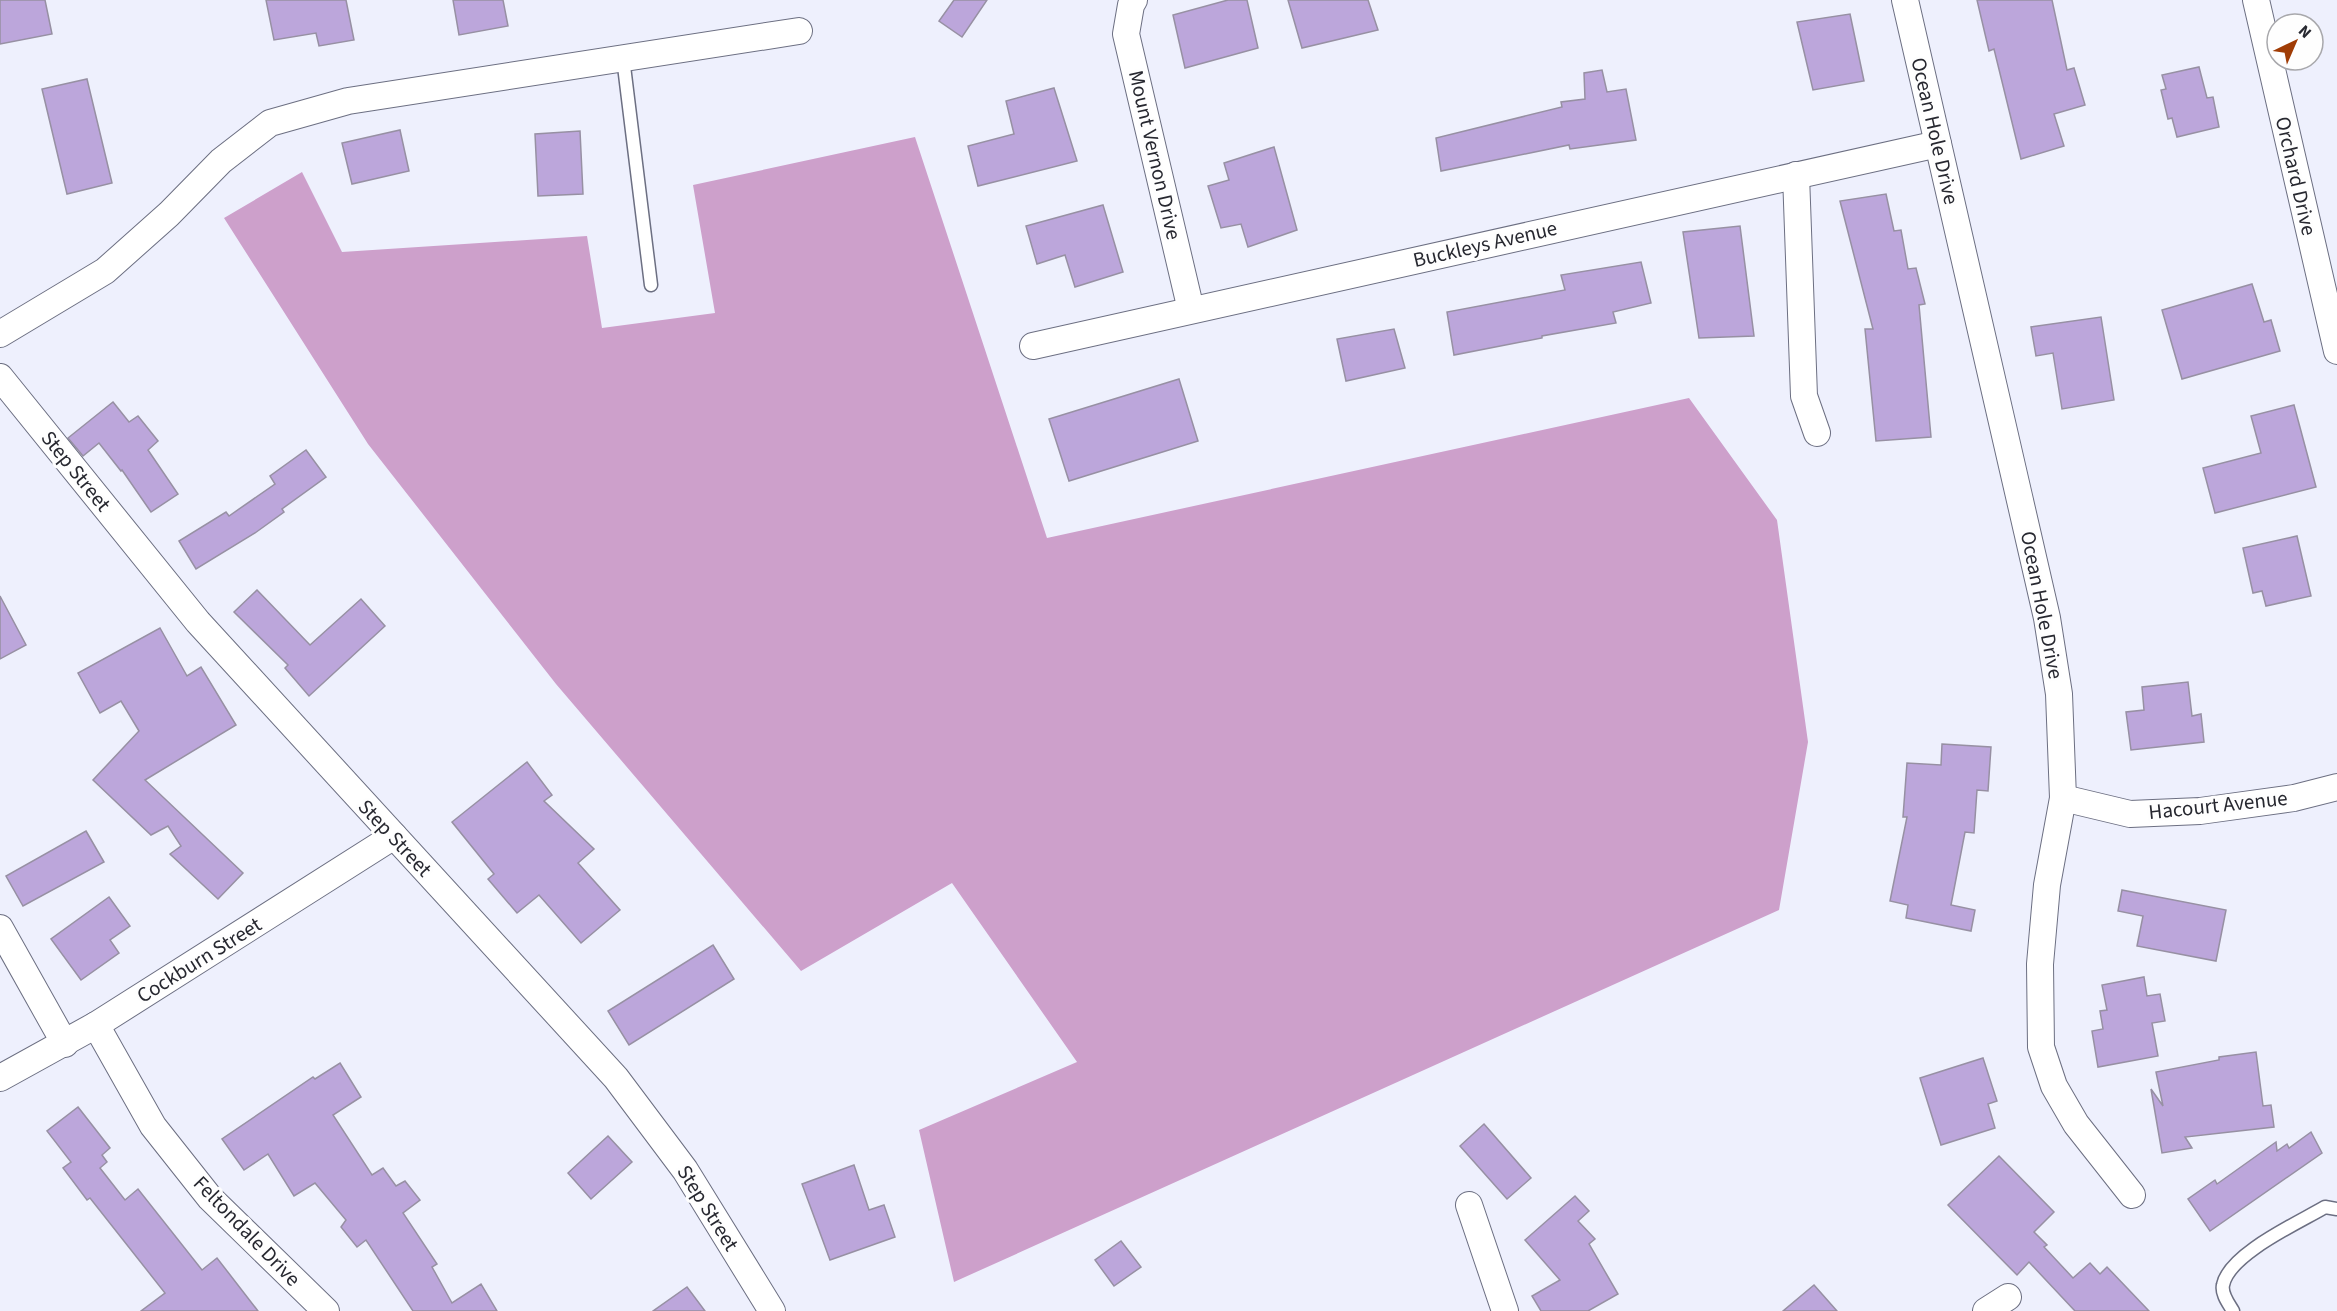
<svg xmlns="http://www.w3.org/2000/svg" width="2337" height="1311" font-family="'Source Sans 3',sans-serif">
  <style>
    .forest { fill: #cda0cb }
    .building { fill: #bca6db; stroke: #9790a3; stroke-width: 1.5 }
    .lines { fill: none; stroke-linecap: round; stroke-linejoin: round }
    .service-casing { stroke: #6c6f82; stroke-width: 15 }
    .minor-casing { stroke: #6c6f82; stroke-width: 28 }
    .service { stroke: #fff; stroke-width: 12 }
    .minor { stroke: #fff; stroke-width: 26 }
    .labels { text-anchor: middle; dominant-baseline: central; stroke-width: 6; stroke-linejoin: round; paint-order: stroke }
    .street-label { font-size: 21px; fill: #272830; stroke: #fefefe }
  </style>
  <rect width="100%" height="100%" fill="#eef0fd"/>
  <path class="forest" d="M 915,137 L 1047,538 L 1689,398 L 1777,520 L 1808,742 L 1779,910 L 954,1282 L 919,1130 L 1077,1062 L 952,883 L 801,971 L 556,684 L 368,444 L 224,218 L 302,172 L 342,252 L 587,236 L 602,328 L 715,313 L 693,185 Z"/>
  <g class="building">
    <path d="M 0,0 L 45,0 L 52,34 L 0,44 Z"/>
    <path d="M 266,0 L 346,0 L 354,40 L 319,46 L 316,33 L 274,40 Z"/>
    <path d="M 453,0 L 503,0 L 508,26 L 459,35 Z"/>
    <path d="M 954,0 L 987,0 L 962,37 L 939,21 Z"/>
    <path d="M 1228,0 L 1247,0 L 1258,48 L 1185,68 L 1173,15 Z"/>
    <path d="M 1288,0 L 1368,0 L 1378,30 L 1302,48 Z"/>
    <path d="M 1977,0 L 2052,0 L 2067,70 L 2074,68 L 2085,105 L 2054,114 L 2064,146 L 2021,159 L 1994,49 L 1989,51 Z"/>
    <path d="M 1850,14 L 1864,81 L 1813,90 L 1797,22 Z"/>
    <path d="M 2199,67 L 2207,98 L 2213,97 L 2219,127 L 2177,137 L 2172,118 L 2168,119 L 2161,90 L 2166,89 L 2162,75 Z"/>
    <path d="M 1602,70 L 1607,92 L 1626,89 L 1636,140 L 1570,149 L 1569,145 L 1441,171 L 1436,138 L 1562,107 L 1561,102 L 1585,99 L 1584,73 Z"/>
    <path d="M 87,79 L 112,183 L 67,194 L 42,89 Z"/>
    <path d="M 1054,88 L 1077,161 L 978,186 L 968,146 L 1014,134 L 1006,101 Z"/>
    <path d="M 400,130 L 409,171 L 352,184 L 342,143 Z"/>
    <path d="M 580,131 L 583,194 L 538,196 L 535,134 Z"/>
    <path d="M 1274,147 L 1297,230 L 1248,247 L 1241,224 L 1221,228 L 1208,186 L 1229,180 L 1224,163 Z"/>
    <path d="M 1886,194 L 1894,231 L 1901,230 L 1908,269 L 1916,268 L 1925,304 L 1919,305 L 1931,437 L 1876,441 L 1865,329 L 1873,329 L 1840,201 Z"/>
    <path d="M 1103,205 L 1123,272 L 1075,287 L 1065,255 L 1037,264 L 1026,226 Z"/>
    <path d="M 1740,226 L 1754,336 L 1699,338 L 1683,232 Z"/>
    <path d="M 1641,262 L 1651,303 L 1613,312 L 1616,323 L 1542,336 L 1542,338 L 1454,355 L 1447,312 L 1565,290 L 1561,275 Z"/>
    <path d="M 2252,284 L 2264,322 L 2271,320 L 2280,351 L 2182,379 L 2162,310 Z"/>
    <path d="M 2101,317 L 2114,400 L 2062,409 L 2053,353 L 2036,356 L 2031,327 Z"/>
    <path d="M 1394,329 L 1405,368 L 1346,381 L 1337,339 Z"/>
    <path d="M 1179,379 L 1198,441 L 1069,481 L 1049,419 Z"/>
    <path d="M 113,402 L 129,422 L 138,416 L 158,441 L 148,450 L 178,494 L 151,512 L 122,470 L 121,471 L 99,443 L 83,456 L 68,438 Z"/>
    <path d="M 2294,405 L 2316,487 L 2215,513 L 2203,468 L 2261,453 L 2251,416 Z"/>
    <path d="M 306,450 L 326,477 L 282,509 L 284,512 L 255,533 L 196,569 L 179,541 L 226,512 L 229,516 L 275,484 L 270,476 Z"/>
    <path d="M 2297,536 L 2311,596 L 2266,606 L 2262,591 L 2253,593 L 2243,548 Z"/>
    <path d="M 257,590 L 310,645 L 361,599 L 385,626 L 309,696 L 285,668 L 288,665 L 234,612 Z"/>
    <path d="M 0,596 L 26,645 L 0,659 Z"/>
    <path d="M 160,628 L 187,676 L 201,667 L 236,725 L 145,780 L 243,873 L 218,899 L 170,854 L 181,846 L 168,826 L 151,835 L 93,780 L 139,731 L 121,701 L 100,713 L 78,673 Z"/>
    <path d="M 2188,682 L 2192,716 L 2201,714 L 2204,742 L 2131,750 L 2126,712 L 2144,710 L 2142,687 Z"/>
    <path d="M 1942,744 L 1991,747 L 1988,791 L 1977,790 L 1974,833 L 1965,832 L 1951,905 L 1975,910 L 1971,931 L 1906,918 L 1908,905 L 1890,901 L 1907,817 L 1903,817 L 1907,763 L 1941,765 Z"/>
    <path d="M 527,762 L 552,795 L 544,801 L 594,849 L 578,863 L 620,910 L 581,943 L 539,895 L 517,913 L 488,879 L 494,874 L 452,822 Z"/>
    <path d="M 86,831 L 104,862 L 23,906 L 6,876 Z"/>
    <path d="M 2122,890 L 2226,910 L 2216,961 L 2137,946 L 2143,916 L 2118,911 Z"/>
    <path d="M 109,897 L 130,926 L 110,940 L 119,953 L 81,980 L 51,939 Z"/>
    <path d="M 713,945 L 734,979 L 629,1045 L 608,1011 Z"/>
    <path d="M 2144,977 L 2147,996 L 2160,994 L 2165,1021 L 2152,1023 L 2158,1056 L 2098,1067 L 2092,1031 L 2103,1029 L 2100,1011 L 2107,1010 L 2102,985 Z"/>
    <path d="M 2256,1052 L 2263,1106 L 2271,1105 L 2274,1127 L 2185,1137 L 2192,1148 L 2162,1153 L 2151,1089 L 2163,1106 L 2156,1072 L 2219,1060 L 2219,1057 Z"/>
    <path d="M 1983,1058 L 1997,1101 L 1988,1104 L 1995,1128 L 1941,1145 L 1920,1078 Z"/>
    <path d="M 340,1063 L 361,1097 L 333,1115 L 372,1175 L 383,1168 L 396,1186 L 405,1181 L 420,1200 L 403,1213 L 437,1264 L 432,1267 L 452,1303 L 481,1284 L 497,1311 L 413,1311 L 366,1240 L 357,1247 L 341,1227 L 346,1220 L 315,1183 L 294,1196 L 268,1154 L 244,1170 L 222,1139 L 313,1077 L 315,1079 Z"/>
    <path d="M 78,1107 L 110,1148 L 102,1155 L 107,1162 L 100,1168 L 125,1200 L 138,1189 L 202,1270 L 217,1258 L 258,1311 L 141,1311 L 165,1293 L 90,1198 L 87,1200 L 63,1168 L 71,1162 L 47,1131 Z"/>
    <path d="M 1484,1124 L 1531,1178 L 1507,1199 L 1460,1146 Z"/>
    <path d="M 2311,1132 L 2322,1153 L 2210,1231 L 2188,1199 L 2215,1180 L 2217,1184 L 2276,1142 L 2277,1151 L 2287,1144 L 2289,1148 Z"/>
    <path d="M 608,1136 L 632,1162 L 591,1199 L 568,1173 Z"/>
    <path d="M 1999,1156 L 2054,1212 L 2034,1232 L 2047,1245 L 2044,1247 L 2073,1278 L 2090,1263 L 2100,1274 L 2107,1267 L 2149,1311 L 2075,1311 L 2029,1262 L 2017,1275 L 1948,1205 Z"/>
    <path d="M 854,1165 L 869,1210 L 884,1205 L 895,1237 L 830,1260 L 802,1184 Z"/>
    <path d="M 1575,1196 L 1589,1211 L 1578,1221 L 1595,1239 L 1589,1244 L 1618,1294 L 1588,1311 L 1541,1311 L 1532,1296 L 1560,1280 L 1525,1240 Z"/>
    <path d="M 1121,1241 L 1141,1267 L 1114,1286 L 1095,1260 Z"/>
    <path d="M 1814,1285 L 1837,1311 L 1783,1311 Z"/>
    <path d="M 687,1287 L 705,1311 L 653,1311 Z"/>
  </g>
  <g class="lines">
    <g class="service-casing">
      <g id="service">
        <path d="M 623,58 L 651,285"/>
        <path d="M 2233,1311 C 2229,1304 2221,1294 2223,1285 C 2229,1254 2298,1223 2325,1207 L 2337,1209"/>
      </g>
    </g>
    <g class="minor-casing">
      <g id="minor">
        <path d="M 1134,0 L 1131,5 L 1126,34 L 1191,310"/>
        <path d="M 1905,0 L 2047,618 L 2059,694 L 2063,798 L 2047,885 L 2040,964 L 2041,1047 L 2054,1086 L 2076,1124 L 2132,1195"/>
        <path d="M 2256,0 L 2337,351"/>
        <path d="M 1796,175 L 1804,396 L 1817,433"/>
        <path d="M 0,334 L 105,271 L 169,214 L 221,161 L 270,123 L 348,101 L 799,31"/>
        <path d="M 1033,346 L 1938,144"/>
        <path d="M 0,377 L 198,622 L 616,1078 L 685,1170 L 772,1311"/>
        <path d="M 2063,798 L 2130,814 L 2200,811 L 2294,798 L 2337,787"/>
        <path d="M 0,928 L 65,1044"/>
        <path d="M 96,1025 L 153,1126 L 210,1198 L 326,1311"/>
        <path d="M 0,1078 L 96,1025 L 394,836"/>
        <path d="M 1469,1205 L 1505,1311"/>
        <path d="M 1986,1311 L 2008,1297"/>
      </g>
    </g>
    <use href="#service" class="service"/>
    <use href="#minor" class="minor"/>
  </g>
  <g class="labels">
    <g class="street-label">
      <text transform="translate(1935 131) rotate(77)">Ocean Hole Drive</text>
      <text transform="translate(1155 155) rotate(77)">Mount Vernon Drive</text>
      <text transform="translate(2296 176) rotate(77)">Orchard Drive</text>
      <text transform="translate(1485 244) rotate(-13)">Buckleys Avenue</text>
      <text transform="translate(76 471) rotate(51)">Step Street</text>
      <text transform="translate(2042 605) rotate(79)">Ocean Hole Drive</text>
      <text transform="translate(2218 805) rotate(-6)">Hacourt Avenue</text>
      <text transform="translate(395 838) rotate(47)">Step Street</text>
      <text transform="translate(199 960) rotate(-32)">Cockburn Street</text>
      <text transform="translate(708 1208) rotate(58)">Step Street</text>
      <text transform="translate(247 1231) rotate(46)">Feltondale Drive</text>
    </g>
  </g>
  <g transform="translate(2295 42) rotate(44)"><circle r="28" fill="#fefefe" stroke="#a8a8ac" stroke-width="1.5"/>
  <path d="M0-4.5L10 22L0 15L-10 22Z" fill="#a03c05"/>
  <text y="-9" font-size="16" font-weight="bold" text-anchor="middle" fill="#272830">N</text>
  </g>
</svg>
